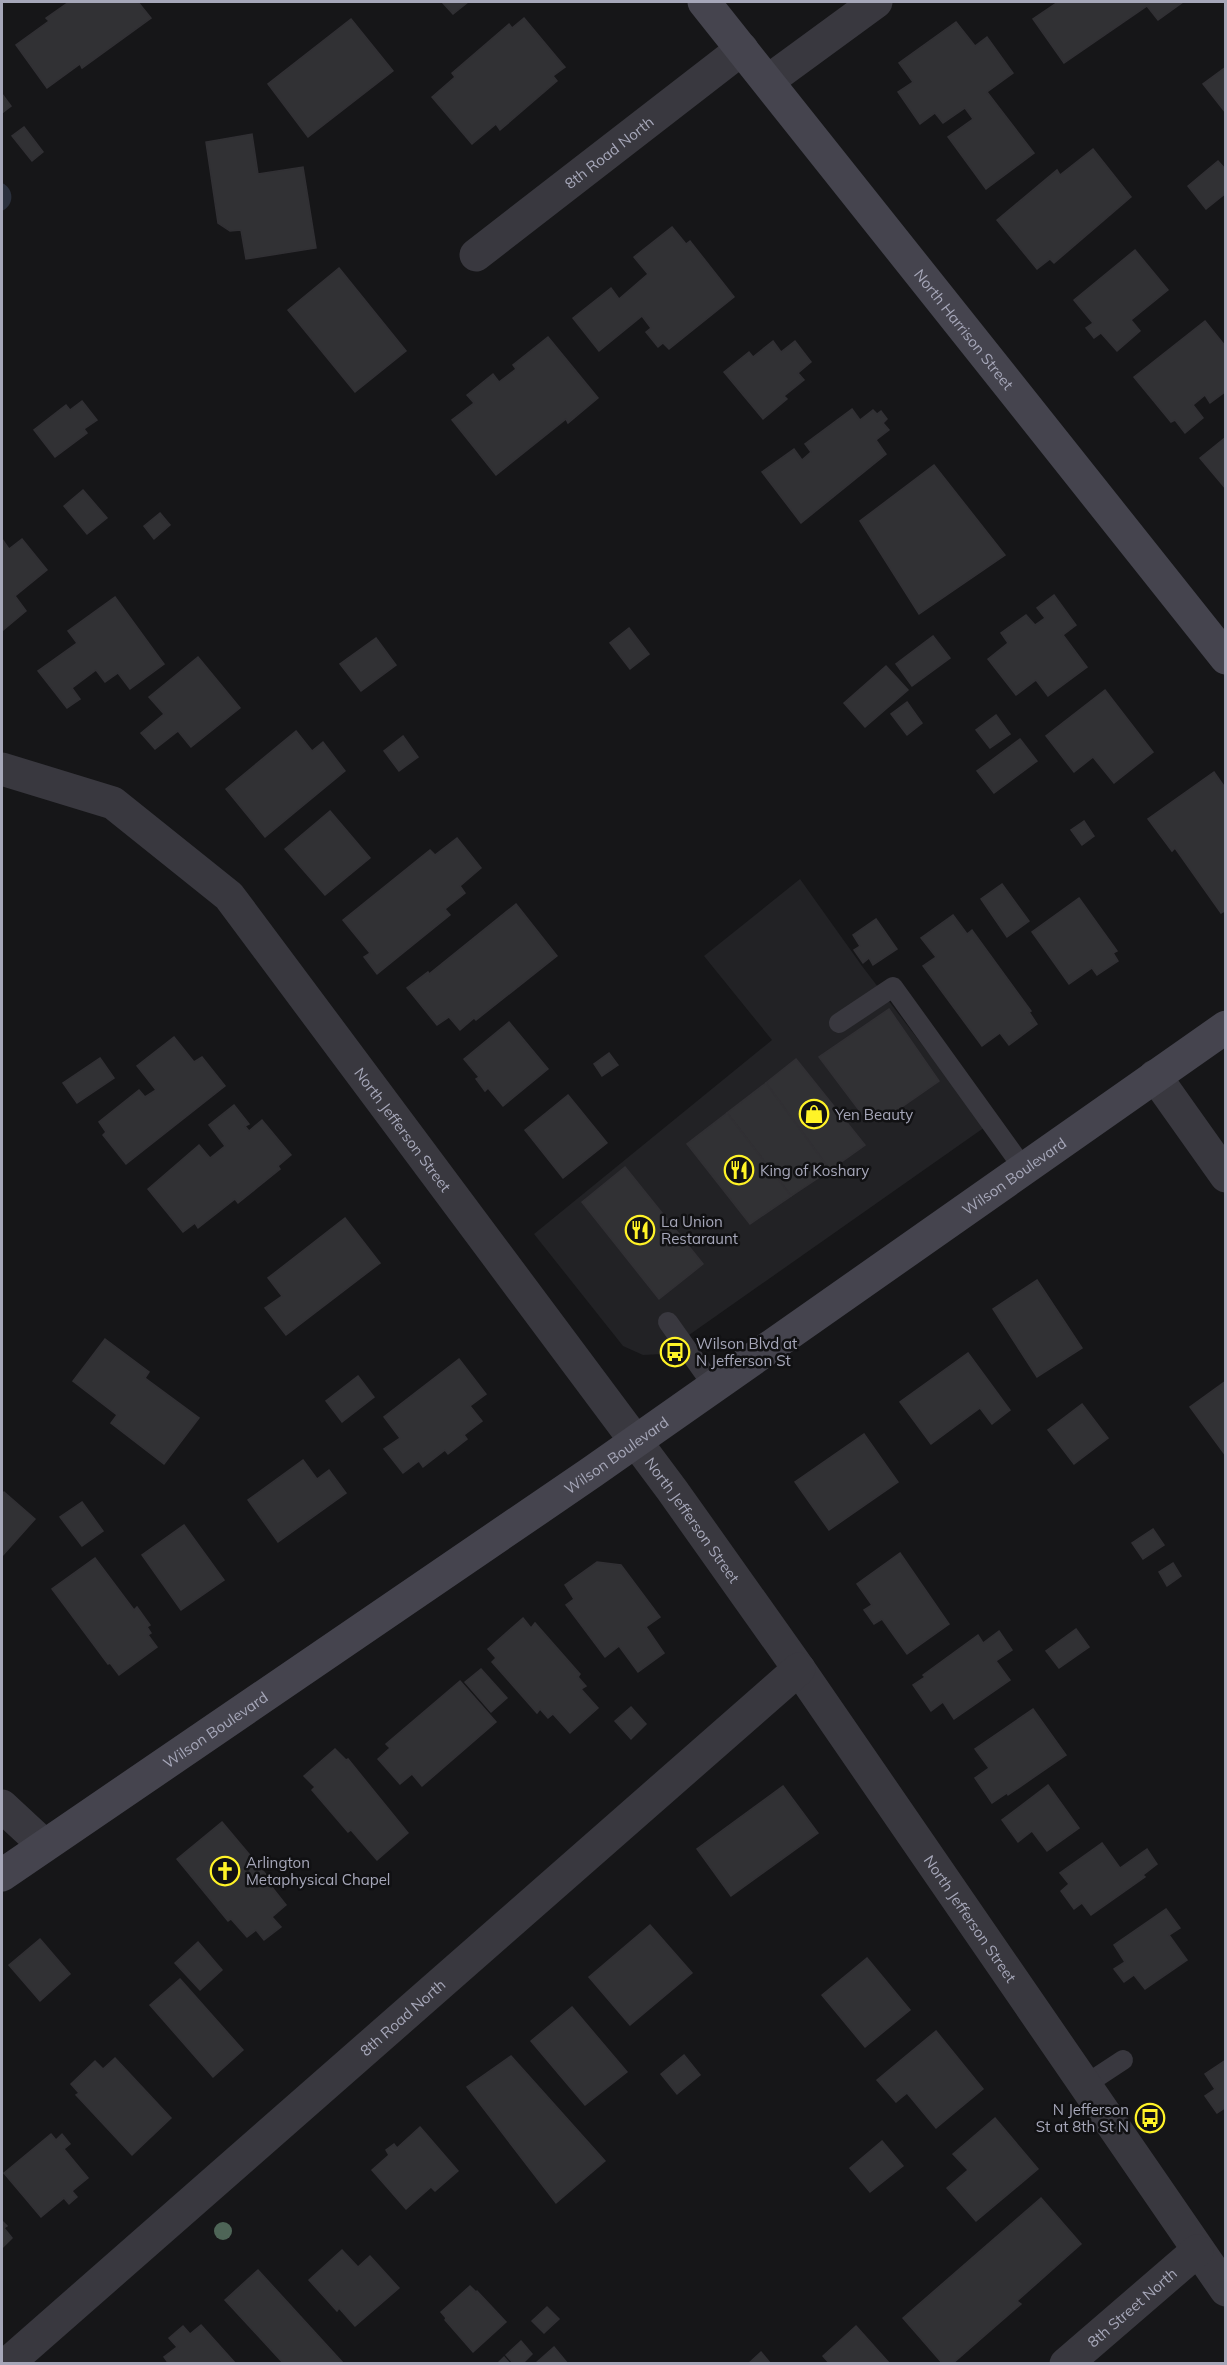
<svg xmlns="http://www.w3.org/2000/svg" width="1227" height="2365" font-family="Mulish,sans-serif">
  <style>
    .built { fill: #222225 }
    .water { fill: #2a303d }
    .building { fill: #313134; stroke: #313034; stroke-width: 1.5 }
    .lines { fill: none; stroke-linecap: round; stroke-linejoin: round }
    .lane { stroke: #39383f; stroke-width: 20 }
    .street { stroke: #39383f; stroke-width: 33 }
    .secondary { stroke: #45444e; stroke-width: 33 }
    .tree { fill: #4e6557 }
    .labels { text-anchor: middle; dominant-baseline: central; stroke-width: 5; stroke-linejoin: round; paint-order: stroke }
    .street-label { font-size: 15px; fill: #a6a7b9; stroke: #111113 }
    .poi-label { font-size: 15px; fill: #a6a7b9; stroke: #111113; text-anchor: start }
  </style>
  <rect width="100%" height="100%" fill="#161618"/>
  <path class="built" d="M 800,879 L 862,966 L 985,1127 L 662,1354 L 643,1355 L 623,1346 L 534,1234 L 772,1040 L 704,956 Z"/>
  <path class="water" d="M 2,183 C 14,188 15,205 2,211 Z"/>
  <g class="building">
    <path d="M 69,2 L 138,2 L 151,18 L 82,68 L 80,64 L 47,88 L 16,45 L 49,21 L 46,18 Z"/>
    <path d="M 442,2 L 468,2 L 453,14 Z"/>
    <path d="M 1058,2 L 1183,2 L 1158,20 L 1147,6 L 1064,63 L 1033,19 Z"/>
    <path d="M 524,18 L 565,67 L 553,76 L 557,81 L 500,130 L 496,124 L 472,144 L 432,97 L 455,77 L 452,73 L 509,24 L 512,28 Z"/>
    <path d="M 351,19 L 393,71 L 308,137 L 268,84 Z"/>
    <path d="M 956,22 L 975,46 L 987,37 L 1013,73 L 987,92 L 1034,153 L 986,189 L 948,137 L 973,119 L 965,108 L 943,123 L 935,113 L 920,124 L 898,92 L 913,82 L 899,63 Z"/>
    <path d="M 1226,67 L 1226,113 L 1203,84 Z"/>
    <path d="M 2,94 L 11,106 L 2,113 Z"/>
    <path d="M 24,127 L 43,152 L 32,161 L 12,136 Z"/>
    <path d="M 252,134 L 258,174 L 303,167 L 316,248 L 246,259 L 241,230 L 230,231 L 218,223 L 206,142 Z"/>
    <path d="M 1093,149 L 1131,197 L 1054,263 L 1050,259 L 1037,269 L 997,220 L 1057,170 L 1060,175 Z"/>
    <path d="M 1218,161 L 1226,170 L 1226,193 L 1206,209 L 1188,186 Z"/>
    <path d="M 672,227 L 686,244 L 690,241 L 734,297 L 669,349 L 663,343 L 658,347 L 646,332 L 651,328 L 642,316 L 599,351 L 573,318 L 611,288 L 619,299 L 648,274 L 634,257 Z"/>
    <path d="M 1135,250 L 1168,290 L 1131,320 L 1140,331 L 1117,351 L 1101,333 L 1094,338 L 1086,328 L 1093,323 L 1074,300 Z"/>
    <path d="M 339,268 L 406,351 L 355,392 L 288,310 Z"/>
    <path d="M 1205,321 L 1226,347 L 1226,391 L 1210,403 L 1205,395 L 1193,405 L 1203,418 L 1185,433 L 1175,420 L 1171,422 L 1134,377 Z"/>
    <path d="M 548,337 L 598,398 L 568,423 L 566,419 L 496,475 L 452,420 L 474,403 L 467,395 L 493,374 L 499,382 L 516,369 L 513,365 Z"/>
    <path d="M 773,341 L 781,352 L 795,341 L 811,362 L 798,373 L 804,380 L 784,396 L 787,399 L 763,419 L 724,372 L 749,352 L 753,357 Z"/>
    <path d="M 82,401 L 97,420 L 84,429 L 87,433 L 55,457 L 34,430 L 66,405 L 70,410 Z"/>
    <path d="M 852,409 L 860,420 L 873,410 L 877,414 L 881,411 L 887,419 L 883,423 L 889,430 L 876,440 L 886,454 L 801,523 L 762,472 L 794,449 L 802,460 L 811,452 L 805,444 Z"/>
    <path d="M 1226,437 L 1226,489 L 1200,458 Z"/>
    <path d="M 934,465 L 1005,555 L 919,614 L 860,521 Z"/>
    <path d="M 83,490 L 107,518 L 87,534 L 64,506 Z"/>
    <path d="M 160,513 L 170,525 L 154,539 L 144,526 Z"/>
    <path d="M 2,539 L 9,549 L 22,539 L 47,570 L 15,596 L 26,611 L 2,631 Z"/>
    <path d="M 1054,595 L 1076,625 L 1063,635 L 1087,667 L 1048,696 L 1036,680 L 1016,695 L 988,659 L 1008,643 L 1001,633 L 1026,615 L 1035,625 L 1045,618 L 1037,608 Z"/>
    <path d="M 115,597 L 164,664 L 130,689 L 118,673 L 105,682 L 96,670 L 72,688 L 80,699 L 67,708 L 38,671 L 77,643 L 68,631 Z"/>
    <path d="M 629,628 L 649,654 L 630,669 L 610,643 Z"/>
    <path d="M 933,636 L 950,658 L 912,686 L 896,664 Z"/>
    <path d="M 376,638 L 396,665 L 361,691 L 340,664 Z"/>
    <path d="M 198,657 L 240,708 L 191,747 L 178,731 L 155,749 L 141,733 L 164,714 L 149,697 Z"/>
    <path d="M 886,666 L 908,690 L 865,727 L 844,703 Z"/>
    <path d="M 1105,690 L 1153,752 L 1114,783 L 1093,757 L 1074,772 L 1046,736 Z"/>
    <path d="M 907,702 L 922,723 L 907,735 L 891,714 Z"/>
    <path d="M 996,715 L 1010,734 L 990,748 L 976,730 Z"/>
    <path d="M 296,731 L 312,751 L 323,742 L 345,771 L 265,837 L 226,789 Z"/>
    <path d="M 403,736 L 418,757 L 399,771 L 384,751 Z"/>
    <path d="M 1020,739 L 1037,761 L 994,793 L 977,771 Z"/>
    <path d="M 1214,772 L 1226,789 L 1226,910 L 1221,913 L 1175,848 L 1172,851 L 1148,819 Z"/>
    <path d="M 330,811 L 370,858 L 325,895 L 285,849 Z"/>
    <path d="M 1084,821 L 1094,836 L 1082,845 L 1071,830 Z"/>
    <path d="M 457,838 L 481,868 L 460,886 L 465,893 L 445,909 L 450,915 L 377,974 L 364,957 L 370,953 L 343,920 L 430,850 L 435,855 Z"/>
    <path d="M 1002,884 L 1029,921 L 1007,937 L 981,899 Z"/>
    <path d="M 1079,898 L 1117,951 L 1113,953 L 1118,961 L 1097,975 L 1092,968 L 1069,984 L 1032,932 Z"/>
    <path d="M 516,904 L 557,956 L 476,1020 L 474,1018 L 460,1030 L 449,1017 L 437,1025 L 407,988 L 428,972 L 429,974 Z"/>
    <path d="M 953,915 L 967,934 L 972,930 L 1031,1011 L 1029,1012 L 1037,1024 L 1009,1045 L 1000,1033 L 982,1046 L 923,966 L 936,957 L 921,938 Z"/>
    <path d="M 876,919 L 897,949 L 873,965 L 869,958 L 863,963 L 854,950 L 860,946 L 853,935 Z"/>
    <path d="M 889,1009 L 939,1081 L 883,1120 L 879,1115 L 868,1122 L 819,1057 Z"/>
    <path d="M 509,1022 L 548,1069 L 503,1106 L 488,1088 L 485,1091 L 476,1079 L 479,1077 L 464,1059 Z"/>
    <path d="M 174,1037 L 194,1062 L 202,1057 L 225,1086 L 126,1164 L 103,1135 L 106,1132 L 99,1122 L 139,1090 L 145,1097 L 156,1090 L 137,1066 Z"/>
    <path d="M 609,1053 L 618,1065 L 602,1076 L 594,1064 Z"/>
    <path d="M 100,1058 L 114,1078 L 77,1103 L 63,1083 Z"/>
    <path d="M 796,1059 L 865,1145 L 830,1170 L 766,1083 Z"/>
    <path d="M 766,1083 L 830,1170 L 791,1196 L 727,1113 Z"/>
    <path d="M 568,1095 L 607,1143 L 563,1178 L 525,1130 Z"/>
    <path d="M 234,1105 L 249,1124 L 245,1126 L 249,1131 L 262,1120 L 291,1155 L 278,1166 L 280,1169 L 238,1203 L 235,1199 L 198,1228 L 195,1223 L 183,1232 L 148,1189 L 199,1145 L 210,1158 L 225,1146 L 209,1125 Z"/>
    <path d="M 727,1113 L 791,1196 L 750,1224 L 687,1144 Z"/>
    <path d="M 625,1167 L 703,1264 L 659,1299 L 582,1202 Z"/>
    <path d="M 345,1218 L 380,1263 L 286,1335 L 265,1308 L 282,1296 L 268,1278 Z"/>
    <path d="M 1037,1280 L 1082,1348 L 1037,1377 L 993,1309 Z"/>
    <path d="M 105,1339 L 149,1372 L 145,1378 L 199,1418 L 164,1464 L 111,1423 L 117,1415 L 73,1381 Z"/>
    <path d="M 968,1353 L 1010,1410 L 992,1424 L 980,1408 L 931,1444 L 900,1402 Z"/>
    <path d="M 459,1359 L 486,1394 L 470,1406 L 482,1421 L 464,1435 L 467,1439 L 448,1454 L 445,1450 L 423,1467 L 419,1461 L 403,1473 L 384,1449 L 400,1438 L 384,1417 Z"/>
    <path d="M 358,1376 L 374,1397 L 342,1422 L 326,1401 Z"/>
    <path d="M 1226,1381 L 1226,1456 L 1190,1407 Z"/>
    <path d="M 1082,1404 L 1108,1438 L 1074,1464 L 1048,1430 Z"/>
    <path d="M 864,1434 L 898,1482 L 829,1530 L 795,1482 Z"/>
    <path d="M 303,1460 L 317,1479 L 329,1470 L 346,1493 L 278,1542 L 248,1500 Z"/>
    <path d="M 4,1492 L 35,1519 L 2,1556 L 2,1494 Z"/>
    <path d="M 82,1502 L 103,1531 L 82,1546 L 60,1517 Z"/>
    <path d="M 184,1525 L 224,1580 L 181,1610 L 142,1555 Z"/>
    <path d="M 1153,1529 L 1164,1545 L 1143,1559 L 1132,1543 Z"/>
    <path d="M 900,1553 L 949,1624 L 907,1654 L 882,1619 L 874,1624 L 864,1610 L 872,1605 L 857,1584 Z"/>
    <path d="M 95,1558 L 134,1610 L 137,1607 L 150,1625 L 147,1627 L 151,1633 L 148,1635 L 157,1647 L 119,1675 L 110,1663 L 108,1664 L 52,1589 Z"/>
    <path d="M 597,1562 L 621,1565 L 660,1617 L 646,1627 L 664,1653 L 638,1672 L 619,1646 L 605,1657 L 566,1605 L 574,1599 L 565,1585 Z"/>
    <path d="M 1173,1563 L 1181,1576 L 1167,1586 L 1159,1572 Z"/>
    <path d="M 523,1618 L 531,1628 L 535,1623 L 580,1674 L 578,1677 L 586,1686 L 581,1689 L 598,1708 L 570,1733 L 553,1714 L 548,1718 L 540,1709 L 537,1713 L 492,1662 L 496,1658 L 488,1649 Z"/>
    <path d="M 1076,1629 L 1089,1647 L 1059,1668 L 1046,1651 Z"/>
    <path d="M 999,1631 L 1012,1650 L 996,1661 L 1010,1680 L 954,1719 L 943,1702 L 931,1711 L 913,1685 L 925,1677 L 923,1675 L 978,1635 L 983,1643 Z"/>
    <path d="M 481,1669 L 507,1698 L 491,1712 L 465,1682 Z"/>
    <path d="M 460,1681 L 496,1722 L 422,1786 L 412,1774 L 400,1784 L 378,1759 L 390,1748 L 386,1744 Z"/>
    <path d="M 631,1707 L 646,1724 L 631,1739 L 615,1721 Z"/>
    <path d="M 1033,1709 L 1066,1755 L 1008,1795 L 1007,1793 L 992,1803 L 975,1778 L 989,1768 L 975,1749 Z"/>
    <path d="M 335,1749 L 346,1760 L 348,1759 L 408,1833 L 377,1860 L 351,1830 L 348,1832 L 312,1790 L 315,1787 L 304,1776 Z"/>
    <path d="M 1048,1785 L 1079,1828 L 1047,1851 L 1032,1831 L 1018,1842 L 1002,1820 Z"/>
    <path d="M 783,1786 L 818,1833 L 731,1896 L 697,1849 Z"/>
    <path d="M 222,1822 L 274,1884 L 271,1886 L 286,1905 L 272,1917 L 281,1927 L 264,1940 L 256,1930 L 247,1937 L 231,1919 L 228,1921 L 177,1859 Z"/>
    <path d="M 1102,1843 L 1120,1868 L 1147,1849 L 1157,1864 L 1143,1875 L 1145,1877 L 1091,1915 L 1082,1903 L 1074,1909 L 1061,1891 L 1069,1884 L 1060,1873 Z"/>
    <path d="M 1166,1909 L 1180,1928 L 1169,1935 L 1187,1960 L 1145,1989 L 1134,1975 L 1124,1982 L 1114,1969 L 1125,1962 L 1114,1945 Z"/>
    <path d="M 650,1925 L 692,1973 L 630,2025 L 589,1977 Z"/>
    <path d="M 40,1939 L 70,1974 L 40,2001 L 9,1965 Z"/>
    <path d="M 198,1942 L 222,1970 L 200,1990 L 175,1963 Z"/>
    <path d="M 867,1958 L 910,2010 L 865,2047 L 822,1995 Z"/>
    <path d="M 180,1979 L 243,2050 L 213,2077 L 150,2005 Z"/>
    <path d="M 572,2007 L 627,2072 L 585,2105 L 531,2041 Z"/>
    <path d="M 936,2031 L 983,2089 L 936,2128 L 907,2093 L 896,2102 L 877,2080 Z"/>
    <path d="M 684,2055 L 700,2075 L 677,2094 L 661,2074 Z"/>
    <path d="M 511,2056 L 605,2161 L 556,2203 L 467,2087 Z"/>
    <path d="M 115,2058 L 171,2118 L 132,2155 L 76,2095 L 79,2093 L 71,2084 L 95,2061 L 103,2069 Z"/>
    <path d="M 1226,2060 L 1226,2107 L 1217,2113 L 1205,2096 L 1215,2089 L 1205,2074 Z"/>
    <path d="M 995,2118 L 1038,2169 L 976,2221 L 947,2188 L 968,2170 L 953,2154 Z"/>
    <path d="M 420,2127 L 458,2171 L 435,2191 L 431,2187 L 406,2209 L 372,2170 L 389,2155 L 386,2150 L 394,2144 L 397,2148 Z"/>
    <path d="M 51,2134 L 56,2140 L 62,2134 L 70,2144 L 64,2149 L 88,2178 L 72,2191 L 77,2197 L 69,2204 L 64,2198 L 41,2217 L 4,2173 Z"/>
    <path d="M 882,2141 L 903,2166 L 870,2192 L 850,2168 Z"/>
    <path d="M 1041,2198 L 1081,2244 L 1017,2301 L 1021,2304 L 952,2364 L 943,2364 L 903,2318 Z"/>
    <path d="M 2,2221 L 7,2226 L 4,2228 L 12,2238 L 2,2248 Z"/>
    <path d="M 342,2250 L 358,2267 L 370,2256 L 399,2288 L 355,2326 L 339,2308 L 337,2311 L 309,2280 Z"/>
    <path d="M 258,2270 L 344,2364 L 284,2364 L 225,2300 Z"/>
    <path d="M 470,2286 L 476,2292 L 477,2291 L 506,2322 L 473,2352 L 445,2320 L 446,2318 L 441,2312 Z"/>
    <path d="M 547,2307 L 559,2319 L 544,2333 L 532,2321 Z"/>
    <path d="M 201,2325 L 236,2364 L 169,2364 L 164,2357 L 177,2347 L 169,2338 L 183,2326 L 190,2334 Z"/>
    <path d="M 856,2326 L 890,2364 L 830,2364 L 823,2356 Z"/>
    <path d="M 521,2341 L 532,2354 L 522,2364 L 514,2364 L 506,2355 Z"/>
    <path d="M 554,2347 L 568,2364 L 537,2364 L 536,2363 Z"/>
    <path d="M 761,2352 L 771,2364 L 748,2364 Z"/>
    <path d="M 504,2357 L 510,2364 L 497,2364 Z"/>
  </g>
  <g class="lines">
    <g class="lane">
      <path d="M 839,1023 L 893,987 L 1024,1169"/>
      <path d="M 668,1322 L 714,1387"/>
      <path d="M 1085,2085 L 1123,2060"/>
    </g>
    <g class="street">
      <path d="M 768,81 L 876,2"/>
      <path id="s1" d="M 476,255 L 742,49"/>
      <path id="s2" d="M 2,769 L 113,803 L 229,896 L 672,1490 L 799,1669 L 1226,2290"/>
      <path d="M 1155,1076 L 1226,1176"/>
      <path d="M 2,1806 L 44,1845"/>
      <path id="s3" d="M 7,2364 L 799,1669"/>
      <path id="s4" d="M 1066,2364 L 1197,2251"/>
    </g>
    <g class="secondary">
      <path id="s5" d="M 704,2 L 1226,658"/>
      <path id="s6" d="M 2,1875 L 592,1472 L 1226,1027"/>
    </g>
  </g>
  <circle class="tree" cx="223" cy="2231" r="9"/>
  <defs>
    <g id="shop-ring" transform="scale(1.5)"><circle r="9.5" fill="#111113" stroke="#fff327" stroke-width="1.5"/><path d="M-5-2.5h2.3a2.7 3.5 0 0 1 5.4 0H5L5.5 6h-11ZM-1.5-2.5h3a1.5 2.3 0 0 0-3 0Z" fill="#fff327"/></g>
    <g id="restaurant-ring" transform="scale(1.5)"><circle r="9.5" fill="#111113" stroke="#fff327" stroke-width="1.5"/><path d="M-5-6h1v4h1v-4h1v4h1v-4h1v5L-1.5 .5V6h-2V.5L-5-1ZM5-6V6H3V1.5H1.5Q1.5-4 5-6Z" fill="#fff327"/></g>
    <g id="bus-ring" transform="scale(1.5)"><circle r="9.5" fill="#111113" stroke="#fff327" stroke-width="1.5"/><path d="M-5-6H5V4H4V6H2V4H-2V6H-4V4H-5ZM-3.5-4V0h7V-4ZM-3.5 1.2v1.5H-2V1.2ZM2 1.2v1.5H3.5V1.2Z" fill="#fff327"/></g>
    <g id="church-ring" transform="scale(1.5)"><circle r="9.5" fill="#111113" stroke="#fff327" stroke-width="1.5"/><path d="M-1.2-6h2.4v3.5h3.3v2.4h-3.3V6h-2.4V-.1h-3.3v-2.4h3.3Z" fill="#fff327"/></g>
  </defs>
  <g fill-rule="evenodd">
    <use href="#shop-ring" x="814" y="1114"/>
    <use href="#restaurant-ring" x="739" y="1170"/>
    <use href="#restaurant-ring" x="640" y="1230"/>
    <use href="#bus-ring" x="675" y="1352"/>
    <use href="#church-ring" x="225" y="1871"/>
    <use href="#bus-ring" x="1150" y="2118"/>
  </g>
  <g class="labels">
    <g class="street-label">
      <text stroke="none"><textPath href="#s1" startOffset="168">8th Road North</textPath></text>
      <text stroke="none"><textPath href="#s5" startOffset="418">North Harrison Street</textPath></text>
      <text stroke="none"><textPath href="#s2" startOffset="556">North Jefferson Street</textPath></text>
      <text stroke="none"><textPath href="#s6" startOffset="1230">Wilson Boulevard</textPath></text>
      <text stroke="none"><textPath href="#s6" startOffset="744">Wilson Boulevard</textPath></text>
      <text stroke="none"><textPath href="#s2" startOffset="1042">North Jefferson Street</textPath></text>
      <text stroke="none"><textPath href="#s6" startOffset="258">Wilson Boulevard</textPath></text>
      <text stroke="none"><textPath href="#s2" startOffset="1528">North Jefferson Street</textPath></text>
      <text stroke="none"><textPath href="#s3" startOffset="526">8th Road North</textPath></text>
      <text stroke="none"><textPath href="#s4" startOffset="87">8th Street North</textPath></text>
    </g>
    <g class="poi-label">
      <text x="835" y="1114">Yen Beauty</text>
      <text x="760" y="1170">King of Koshary</text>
      <text x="661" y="1221">La Union<tspan x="661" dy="17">Restaraunt</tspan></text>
      <text x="696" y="1343">Wilson Blvd at<tspan x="696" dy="17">N Jefferson St</tspan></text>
      <text x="246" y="1862">Arlington<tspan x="246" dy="17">Metaphysical Chapel</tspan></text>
      <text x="1129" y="2109" text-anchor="end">N Jefferson<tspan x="1129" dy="17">St at 8th St N</tspan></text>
    </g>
  </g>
  <rect width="1227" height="2365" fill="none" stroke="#a6a7b9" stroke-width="6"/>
</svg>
